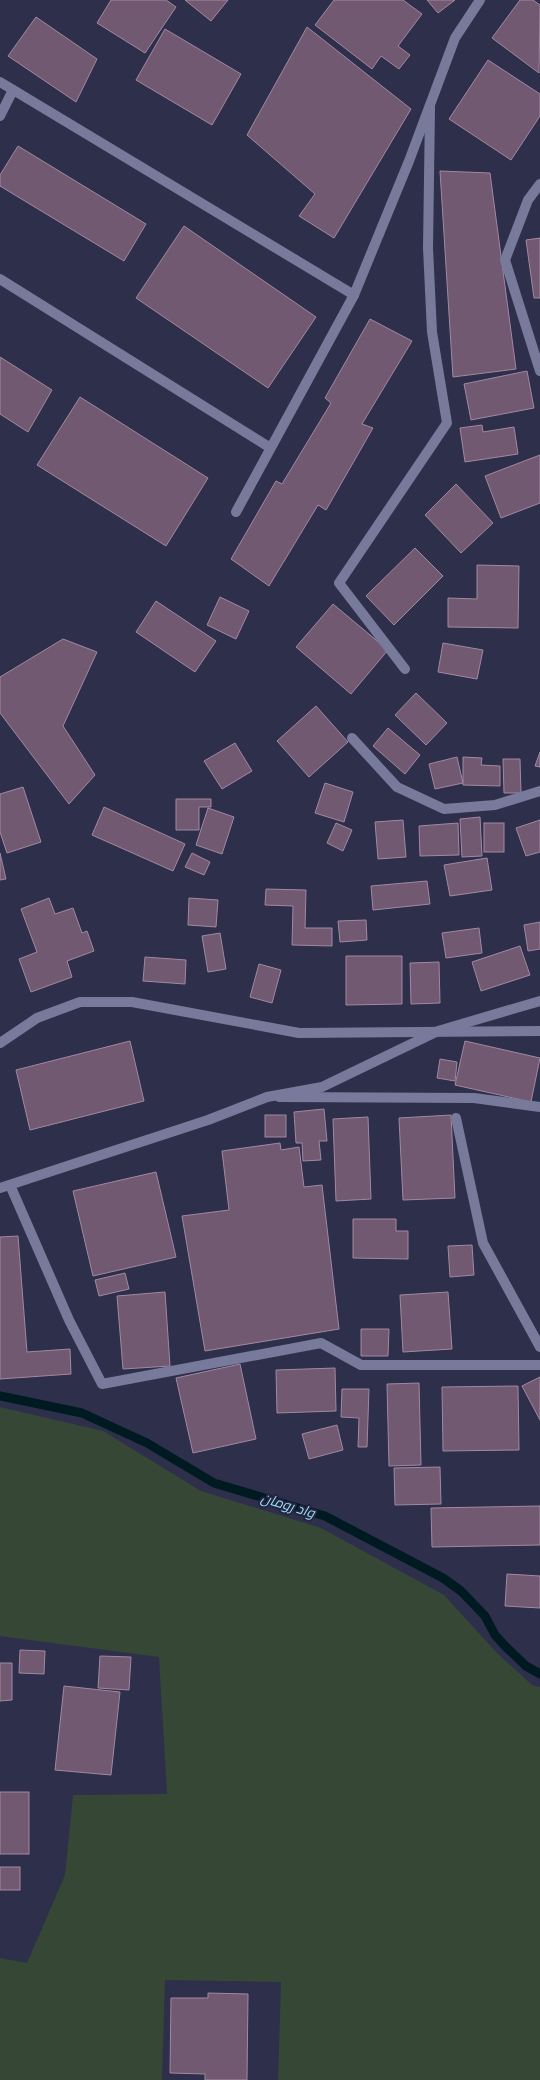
<svg xmlns="http://www.w3.org/2000/svg" width="540" height="2080" font-family="'Public Sans',Cairo,sans-serif">
  <style>
    .green { fill: #364735 }
    .lines { fill: none; stroke-linecap: round; stroke-linejoin: round }
    .stream { stroke: #001a22; stroke-width: 9 }
    .building { fill: #725972; stroke: #a288a2 }
    .street { stroke: #787a9b; stroke-width: 10 }
    .secondary { stroke: #787a9b; stroke-width: 10 }
    .labels { text-anchor: middle; dominant-baseline: central; stroke-width: 4; stroke-linejoin: round; paint-order: stroke }
    .water-label { font-size: 14px; font-style: italic; fill: #97def4; stroke: #242540 }
  </style>
  <rect width="100%" height="100%" fill="#2e2f4b"/>
  <path class="green" d="M 0,1407 L 103,1431 L 201,1491 L 321,1528 L 444,1595 L 497,1653 L 532,1685 L 540,1687 L 540,2080 L 278,2080 L 281,1982 L 165,1980 L 162,2080 L 0,2080 L 0,1958 L 27,1963 L 65,1875 L 73,1795 L 167,1794 L 159,1657 L 0,1636 Z"/>
  <g class="lines">
    <path class="stream" d="M 0,1396 L 82,1413 L 147,1443 L 214,1483 L 325,1516 L 443,1578 L 461,1591 L 485,1616 L 495,1635 L 506,1647 L 526,1666 L 540,1674"/>
  </g>
  <g class="building">
    <path d="M 111,0 L 166,0 L 176,7 L 145,53 L 97,23 Z"/>
    <path d="M 185,0 L 228,0 L 211,21 Z"/>
    <path d="M 334,0 L 403,0 L 422,14 L 398,46 L 410,55 L 399,69 L 381,56 L 372,69 L 315,25 Z"/>
    <path d="M 427,0 L 455,0 L 438,13 Z"/>
    <path d="M 520,0 L 533,0 L 540,5 L 539,73 L 492,38 Z"/>
    <path d="M 36,17 L 97,59 L 76,102 L 8,56 Z"/>
    <path d="M 307,27 L 411,109 L 334,238 L 299,216 L 315,194 L 247,135 Z"/>
    <path d="M 165,29 L 241,74 L 212,125 L 136,80 Z"/>
    <path d="M 488,60 L 540,94 L 540,116 L 511,160 L 449,119 Z"/>
    <path d="M 18,146 L 146,224 L 124,261 L 0,186 L 0,175 Z"/>
    <path d="M 440,171 L 490,173 L 516,369 L 453,377 Z"/>
    <path d="M 184,226 L 316,317 L 268,388 L 136,298 Z"/>
    <path d="M 540,238 L 540,298 L 534,298 L 526,240 Z"/>
    <path d="M 370,319 L 412,341 L 362,424 L 373,428 L 326,510 L 318,505 L 269,586 L 231,559 L 276,481 L 282,484 L 331,403 L 325,398 Z"/>
    <path d="M 0,357 L 52,390 L 28,432 L 0,414 Z"/>
    <path d="M 527,371 L 534,408 L 471,420 L 464,384 Z"/>
    <path d="M 80,397 L 208,478 L 166,546 L 37,465 Z"/>
    <path d="M 482,425 L 483,432 L 514,427 L 518,454 L 465,462 L 460,428 Z"/>
    <path d="M 540,455 L 540,503 L 501,518 L 485,476 Z"/>
    <path d="M 456,484 L 493,523 L 461,553 L 425,515 Z"/>
    <path d="M 415,548 L 443,576 L 394,625 L 366,596 Z"/>
    <path d="M 477,565 L 519,566 L 518,628 L 448,627 L 448,598 L 477,599 Z"/>
    <path d="M 220,597 L 249,611 L 236,639 L 207,625 Z"/>
    <path d="M 156,601 L 216,641 L 195,672 L 136,632 Z"/>
    <path d="M 333,604 L 388,650 L 351,694 L 296,647 Z"/>
    <path d="M 63,639 L 97,652 L 63,726 L 95,775 L 69,804 L 0,713 L 0,677 Z"/>
    <path d="M 443,643 L 483,650 L 477,679 L 438,672 Z"/>
    <path d="M 416,693 L 447,723 L 426,745 L 395,715 Z"/>
    <path d="M 316,706 L 348,742 L 309,777 L 277,741 Z"/>
    <path d="M 388,728 L 420,755 L 405,774 L 373,746 Z"/>
    <path d="M 235,743 L 252,771 L 222,789 L 204,761 Z"/>
    <path d="M 540,752 L 540,767 L 535,766 Z"/>
    <path d="M 457,757 L 463,783 L 435,789 L 429,764 Z"/>
    <path d="M 463,757 L 482,758 L 481,765 L 500,766 L 500,786 L 463,785 Z"/>
    <path d="M 503,759 L 520,759 L 521,793 L 504,793 Z"/>
    <path d="M 325,783 L 353,792 L 344,822 L 315,813 Z"/>
    <path d="M 23,787 L 41,842 L 7,853 L 0,832 L 0,794 Z"/>
    <path d="M 176,799 L 211,799 L 211,807 L 199,807 L 199,830 L 176,830 Z"/>
    <path d="M 104,807 L 185,844 L 173,871 L 92,835 Z"/>
    <path d="M 208,808 L 234,817 L 222,854 L 196,845 Z"/>
    <path d="M 480,817 L 482,856 L 462,857 L 460,819 Z"/>
    <path d="M 403,820 L 406,857 L 378,859 L 375,822 Z"/>
    <path d="M 540,820 L 540,852 L 526,856 L 516,828 Z"/>
    <path d="M 336,823 L 352,830 L 343,851 L 327,843 Z"/>
    <path d="M 458,823 L 459,855 L 420,856 L 419,826 Z"/>
    <rect x="484" y="823" width="20" height="29"/>
    <path d="M 0,853 L 6,879 L 0,880 Z"/>
    <path d="M 192,853 L 210,862 L 204,875 L 185,867 Z"/>
    <path d="M 487,858 L 492,890 L 450,896 L 444,865 Z"/>
    <path d="M 427,881 L 430,904 L 373,910 L 371,886 Z"/>
    <path d="M 266,889 L 306,890 L 305,928 L 332,928 L 332,946 L 292,945 L 293,906 L 265,905 Z"/>
    <path d="M 49,898 L 55,914 L 73,908 L 82,933 L 87,931 L 94,951 L 67,961 L 72,977 L 31,992 L 19,959 L 37,952 L 21,909 Z"/>
    <path d="M 189,898 L 218,900 L 216,927 L 188,925 Z"/>
    <path d="M 366,920 L 367,940 L 340,942 L 338,921 Z"/>
    <path d="M 540,922 L 540,949 L 528,951 L 524,925 Z"/>
    <path d="M 479,928 L 482,953 L 446,958 L 442,933 Z"/>
    <path d="M 220,933 L 226,969 L 208,972 L 202,936 Z"/>
    <path d="M 520,946 L 530,975 L 481,991 L 472,962 Z"/>
    <path d="M 346,956 L 402,956 L 402,1004 L 346,1005 Z"/>
    <path d="M 145,957 L 186,960 L 185,984 L 143,981 Z"/>
    <path d="M 439,962 L 440,1003 L 411,1004 L 410,963 Z"/>
    <path d="M 259,964 L 281,970 L 272,1003 L 250,997 Z"/>
    <path d="M 130,1041 L 144,1101 L 30,1130 L 16,1070 Z"/>
    <path d="M 465,1041 L 540,1058 L 531,1102 L 455,1085 Z"/>
    <path d="M 440,1059 L 457,1062 L 455,1081 L 437,1078 Z"/>
    <path d="M 324,1109 L 327,1141 L 319,1141 L 321,1160 L 303,1161 L 302,1143 L 296,1143 L 294,1112 Z"/>
    <rect x="265" y="1115" width="21" height="22"/>
    <path d="M 451,1115 L 455,1198 L 403,1200 L 399,1118 Z"/>
    <path d="M 368,1117 L 371,1199 L 336,1201 L 333,1119 Z"/>
    <path d="M 280,1143 L 281,1150 L 299,1147 L 304,1187 L 322,1185 L 339,1329 L 205,1351 L 182,1216 L 229,1210 L 222,1151 Z"/>
    <path d="M 156,1172 L 176,1257 L 93,1276 L 73,1191 Z"/>
    <path d="M 353,1219 L 396,1219 L 396,1231 L 408,1231 L 408,1259 L 353,1258 Z"/>
    <path d="M 18,1236 L 27,1352 L 70,1349 L 71,1374 L 0,1379 L 0,1237 Z"/>
    <path d="M 472,1245 L 474,1275 L 450,1277 L 448,1246 Z"/>
    <path d="M 125,1273 L 129,1289 L 99,1296 L 95,1280 Z"/>
    <path d="M 165,1292 L 170,1366 L 123,1369 L 117,1296 Z"/>
    <path d="M 448,1292 L 452,1349 L 403,1352 L 400,1295 Z"/>
    <path d="M 361,1329 L 389,1329 L 388,1356 L 361,1356 Z"/>
    <path d="M 240,1364 L 256,1439 L 193,1453 L 176,1378 Z"/>
    <path d="M 335,1368 L 336,1411 L 277,1413 L 276,1370 Z"/>
    <path d="M 540,1377 L 540,1420 L 522,1386 Z"/>
    <path d="M 419,1383 L 421,1465 L 389,1466 L 387,1384 Z"/>
    <path d="M 518,1386 L 519,1450 L 443,1451 L 442,1387 Z"/>
    <path d="M 342,1389 L 369,1389 L 367,1447 L 358,1447 L 359,1418 L 341,1417 Z"/>
    <path d="M 337,1425 L 343,1450 L 309,1459 L 302,1434 Z"/>
    <path d="M 440,1467 L 441,1504 L 395,1505 L 394,1468 Z"/>
    <path d="M 540,1506 L 540,1545 L 432,1547 L 431,1508 Z"/>
    <path d="M 507,1574 L 540,1576 L 540,1608 L 505,1606 Z"/>
    <path d="M 20,1650 L 45,1651 L 44,1674 L 19,1673 Z"/>
    <path d="M 100,1656 L 131,1657 L 129,1690 L 98,1688 Z"/>
    <path d="M 0,1663 L 12,1663 L 12,1700 L 0,1701 Z"/>
    <path d="M 64,1686 L 120,1692 L 111,1775 L 55,1770 Z"/>
    <rect x="0" y="1792" width="29" height="62"/>
    <rect x="0" y="1867" width="20" height="23"/>
    <path d="M 208,1993 L 248,1994 L 247,2080 L 205,2080 L 205,2074 L 170,2073 L 171,1998 L 208,1998 Z"/>
  </g>
  <g class="lines">
    <g class="street">
      <path d="M 0,82 L 354,295"/>
      <path d="M 0,116 L 13,90"/>
      <path d="M 540,184 L 528,200 L 505,260 L 540,371"/>
      <path d="M 0,279 L 269,447"/>
      <path d="M 236,512 L 354,295 L 409,161 L 455,38 L 480,0"/>
      <path d="M 405,669 L 339,583 L 447,423 L 432,332 L 428,248 L 430,108"/>
      <path d="M 352,738 L 397,787 L 444,809 L 495,805 L 540,791"/>
      <path d="M 0,1043 L 37,1018 L 80,1002 L 132,1002 L 299,1033 L 540,1031"/>
      <path d="M 279,1097 L 474,1098 L 540,1107"/>
      <path d="M 456,1118 L 483,1243 L 540,1347"/>
      <path d="M 10,1185 L 69,1320 L 102,1384 L 321,1343 L 361,1365 L 540,1365"/>
    </g>
    <path class="secondary" d="M 0,1188 L 208,1120 L 267,1097 L 322,1087 L 438,1031 L 540,1001"/>
  </g>
  <g class="labels">
    <g class="water-label">
      <text transform="translate(288 1505) rotate(17)">واد رومان</text>
    </g>
  </g>
</svg>
